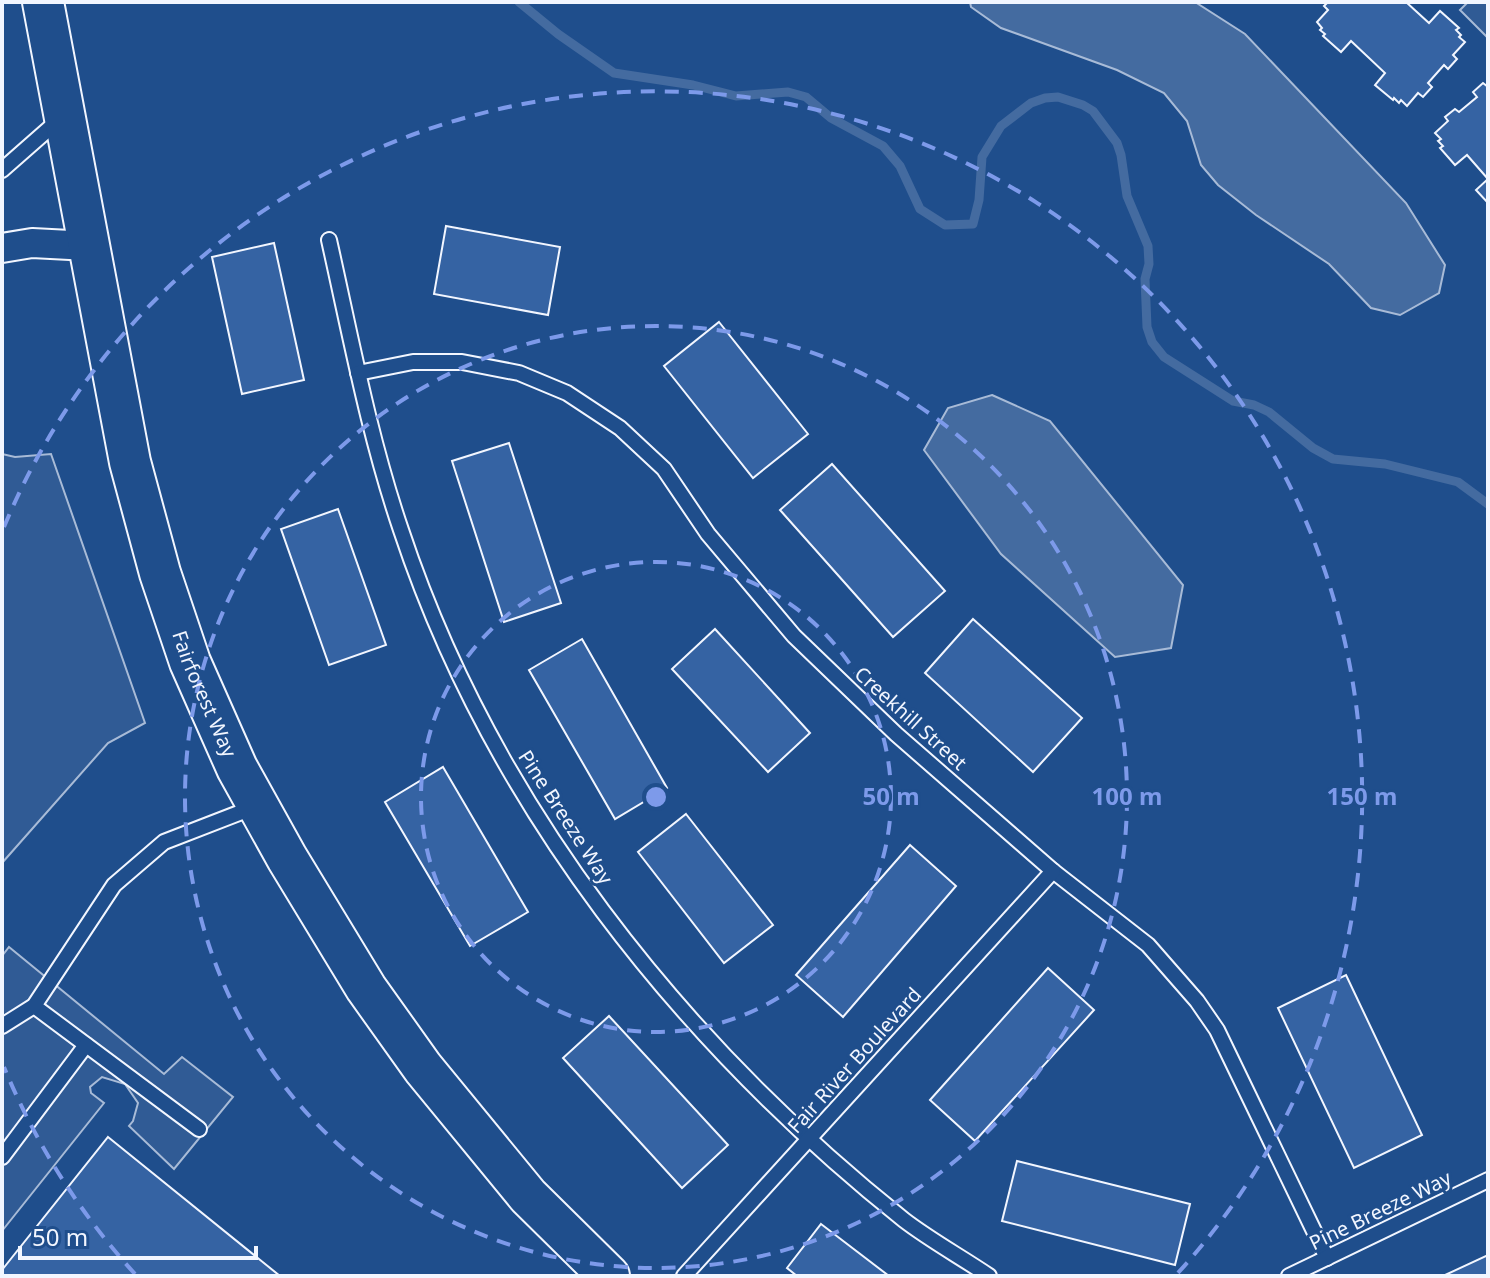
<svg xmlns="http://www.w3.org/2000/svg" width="1490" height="1278" font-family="'Noto Sans',sans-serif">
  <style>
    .built { fill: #305b95; stroke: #a8bbd7; stroke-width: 2 }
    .water { fill: #446ba0; stroke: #a8bbd7; stroke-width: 2 }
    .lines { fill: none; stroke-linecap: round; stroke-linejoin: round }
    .stream { stroke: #446ba0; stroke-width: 9 }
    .building { fill: #3563a3; stroke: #f2f6ff; stroke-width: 2 }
    .lane-casing { stroke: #f2f6ff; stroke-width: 18 }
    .street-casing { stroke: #f2f6ff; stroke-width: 32 }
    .secondary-casing { stroke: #f2f6ff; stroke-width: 44 }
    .lane { stroke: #1f4e8c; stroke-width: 14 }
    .street { stroke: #1f4e8c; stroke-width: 28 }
    .secondary { stroke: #1f4e8c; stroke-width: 40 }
    .ring { fill: none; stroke: #7d9aea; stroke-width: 4; stroke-dasharray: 14 10 }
    .labels { text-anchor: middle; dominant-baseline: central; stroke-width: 6; stroke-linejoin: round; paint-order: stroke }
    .street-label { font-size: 20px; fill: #f2f6ff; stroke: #1f4e8c }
    .centre { fill: #7d9aea; stroke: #1f4e8c; stroke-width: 4 }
    .ring-label { font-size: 24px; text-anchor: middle; font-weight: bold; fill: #7d9aea; stroke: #1f4e8c; stroke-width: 6; stroke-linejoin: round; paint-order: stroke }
  </style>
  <rect width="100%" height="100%" fill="#1f4e8c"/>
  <g class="built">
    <path d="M 1468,2 L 1488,2 L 1488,38 L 1460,10 Z"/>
    <path d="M 2,454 L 15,457 L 51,454 L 145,723 L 108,743 L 2,863 Z"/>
    <path d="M 9,947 L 164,1074 L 182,1057 L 233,1097 L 174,1169 L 129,1126 L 133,1121 L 138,1103 L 125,1084 L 102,1077 L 90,1087 L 91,1093 L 104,1103 L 2,1231 L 2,956 Z"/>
  </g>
  <g class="water">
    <path d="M 970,2 L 1195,2 L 1245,34 L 1406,203 L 1445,265 L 1439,293 L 1400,315 L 1371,308 L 1329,264 L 1256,215 L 1218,185 L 1201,165 L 1187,121 L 1164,93 L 1117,70 L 1001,28 L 971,7 Z"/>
    <path d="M 992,395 L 1050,421 L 1183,585 L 1171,648 L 1115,657 L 1001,554 L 924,450 L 948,408 Z"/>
  </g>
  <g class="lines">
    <path class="stream" d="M 519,2 L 558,34 L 614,73 L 693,85 L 736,96 L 788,92 L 806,97 L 831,118 L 883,146 L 900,166 L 920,209 L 945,225 L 973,224 L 979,200 L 982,157 L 1001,126 L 1031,103 L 1045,98 L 1058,97 L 1083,105 L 1093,111 L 1117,143 L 1121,155 L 1127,196 L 1148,246 L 1149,264 L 1145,279 L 1147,327 L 1152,342 L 1164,357 L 1233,401 L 1254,405 L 1269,412 L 1313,448 L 1333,459 L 1385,464 L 1458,482 L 1488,504"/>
  </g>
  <g class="building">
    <path d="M 1328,2 L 1406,2 L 1429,23 L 1440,11 L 1459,28 L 1456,30 L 1461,35 L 1459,37 L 1465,42 L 1453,55 L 1457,59 L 1448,69 L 1444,65 L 1428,83 L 1432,87 L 1423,97 L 1418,93 L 1407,106 L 1401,100 L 1399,103 L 1394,98 L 1393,100 L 1375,85 L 1385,73 L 1351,41 L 1341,52 L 1323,36 L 1325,34 L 1320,30 L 1322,28 L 1317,22 L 1328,10 L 1324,6 Z"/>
    <path d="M 1483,83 L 1488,87 L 1488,203 L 1476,190 L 1488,179 L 1467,155 L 1455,165 L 1440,148 L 1443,146 L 1438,141 L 1441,139 L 1435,133 L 1448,121 L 1445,117 L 1455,109 L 1459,112 L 1477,97 L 1473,92 Z"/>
    <path d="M 446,226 L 560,247 L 548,315 L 434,294 Z"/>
    <path d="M 274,243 L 304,380 L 242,394 L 212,257 Z"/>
    <path d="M 719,322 L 808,434 L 753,478 L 664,366 Z"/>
    <path d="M 509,443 L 561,603 L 504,622 L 452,461 Z"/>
    <path d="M 832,464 L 945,591 L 893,637 L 780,510 Z"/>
    <path d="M 338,509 L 386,645 L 329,665 L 281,529 Z"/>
    <path d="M 973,619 L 1082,718 L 1033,772 L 925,673 Z"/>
    <path d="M 715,629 L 810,733 L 768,772 L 672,669 Z"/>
    <path d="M 582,639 L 667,788 L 615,819 L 529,670 Z"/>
    <path d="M 443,767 L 528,912 L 470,946 L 385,802 Z"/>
    <path d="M 686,814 L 773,925 L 724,963 L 638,852 Z"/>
    <path d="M 910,845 L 956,886 L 843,1017 L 796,975 Z"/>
    <path d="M 1048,968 L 1094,1010 L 975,1141 L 930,1100 Z"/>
    <path d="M 1346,975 L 1422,1135 L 1354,1168 L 1278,1008 Z"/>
    <path d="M 609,1016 L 728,1145 L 682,1188 L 563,1058 Z"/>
    <path d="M 108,1137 L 280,1276 L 2,1276 L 2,1270 Z"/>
    <path d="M 1017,1161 L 1190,1204 L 1175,1265 L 1002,1221 Z"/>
    <path d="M 821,1224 L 889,1276 L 797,1276 L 787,1268 Z"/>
    <path d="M 1488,1255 L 1488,1276 L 1443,1276 Z"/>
  </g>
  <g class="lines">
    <g class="lane-casing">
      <g id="lane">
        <path d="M 2,170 L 60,119"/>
        <path d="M 329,240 C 351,338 369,436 401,530 C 492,805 680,1041 904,1220 C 930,1240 961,1257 989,1276"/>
        <path d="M 358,373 L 413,362 L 462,362 L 519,373 L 567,393 L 620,428 L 664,469 L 708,534 L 794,636 L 896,734 L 1053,871 L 1148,945 L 1197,1001 L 1217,1030 L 1327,1258"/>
        <path d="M 34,1006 L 199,1129"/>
        <path d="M 2,1026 L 34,1006 L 114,885 L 164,842 L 257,806"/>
        <path d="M 2,1157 L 86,1045"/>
        <path d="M 684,1276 L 1053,871"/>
        <path d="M 1289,1276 L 1488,1180"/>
      </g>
    </g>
    <g class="street-casing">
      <path id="street" d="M 2,248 L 32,243 L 89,246"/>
    </g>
    <g class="secondary-casing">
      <g id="secondary">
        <path id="s1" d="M 43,2 L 130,462 L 160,573 L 190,662 L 237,768 L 287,858 L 366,988 L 423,1068 L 528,1196 L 609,1276"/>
      </g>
    </g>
    <use href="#lane" class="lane"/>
    <use href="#street" class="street"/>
    <use href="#secondary" class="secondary"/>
  </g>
  <g class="ring">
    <circle cx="656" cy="797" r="235"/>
    <circle cx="656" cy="797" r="471"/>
    <path d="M135 1274A706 706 0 0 1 4 1067M4 527A706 706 0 1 1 1177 1274"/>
  </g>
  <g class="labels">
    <g class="street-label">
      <text stroke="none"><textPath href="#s1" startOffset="712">Fairforest Way</textPath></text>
      <text transform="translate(911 718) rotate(42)">Creekhill Street</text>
      <text transform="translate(566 817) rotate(57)">Pine Breeze Way</text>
      <text transform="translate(854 1060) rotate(-48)">Fair River Boulevard</text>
      <text transform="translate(1380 1210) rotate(-26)">Pine Breeze Way</text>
    </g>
  </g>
  <circle cx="656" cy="797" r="12" class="centre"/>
  <g class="ring-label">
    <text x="891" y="805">50 m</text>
    <text x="1127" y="805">100 m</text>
    <text x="1362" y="805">150 m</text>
  </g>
  <rect width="1490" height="1278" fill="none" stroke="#f2f6ff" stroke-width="8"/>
  <path d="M20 1246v12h236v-12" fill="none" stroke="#f2f6ff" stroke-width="4"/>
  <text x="32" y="1246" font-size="24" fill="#f2f6ff" stroke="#1f4e8c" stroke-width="6" paint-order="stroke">50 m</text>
</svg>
